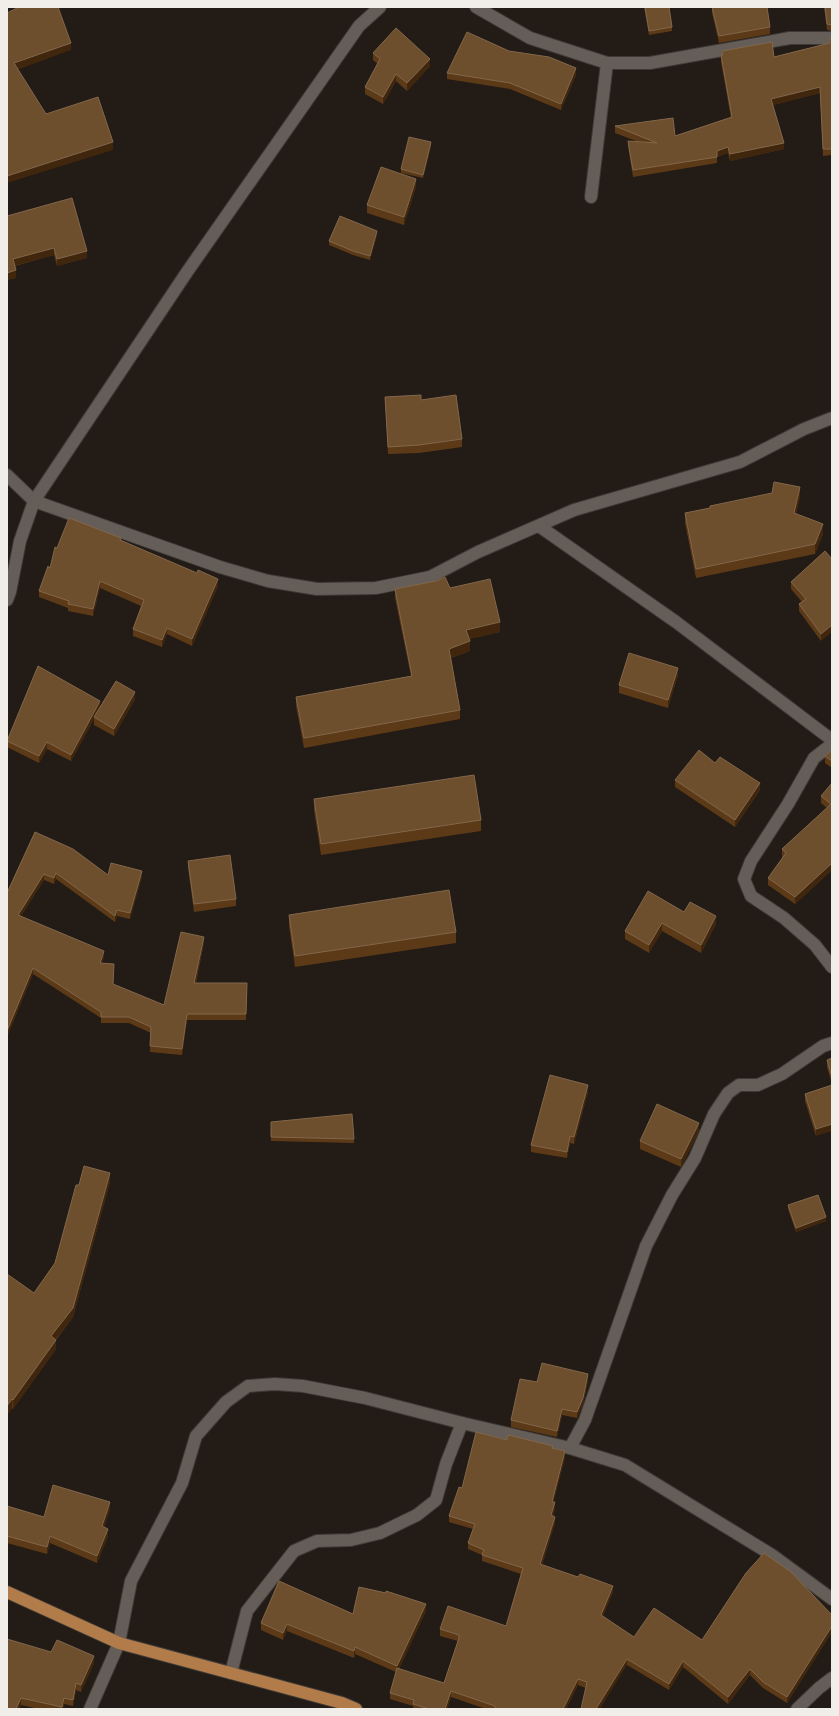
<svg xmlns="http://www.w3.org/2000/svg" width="839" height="1716" font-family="'Fira Sans',sans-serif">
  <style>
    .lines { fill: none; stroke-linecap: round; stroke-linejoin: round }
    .minor-casing { stroke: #3e3936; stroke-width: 14 }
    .major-casing { stroke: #3e3936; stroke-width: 14 }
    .minor { stroke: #655d57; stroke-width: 12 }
    .major { stroke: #b17c4a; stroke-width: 12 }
    .wall { fill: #5d3a17 }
    .shaded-wall { fill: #3f260d }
    .building { fill: #6d4e2d; stroke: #82674b }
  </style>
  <rect width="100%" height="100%" fill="#221b16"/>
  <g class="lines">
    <g class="minor-casing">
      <g id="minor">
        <path d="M 476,7 L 530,38 L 607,63 L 650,63 L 790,38 L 832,38"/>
        <path d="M 591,197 L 607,63"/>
        <path d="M 7,475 L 34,501 L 220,567 L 268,581 L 317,589 L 376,588 L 430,577 L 478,552 L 574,510 L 740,462 L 804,429 L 832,418"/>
        <path d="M 539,526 L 676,622 L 832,740"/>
        <path d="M 7,600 L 10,592 L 20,541 L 34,501 L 187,272 L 359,26 L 380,7"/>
        <path d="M 832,744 L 814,758 L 788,804 L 751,861 L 744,879 L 751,896 L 784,918 L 815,945 L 832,967"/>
        <path d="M 570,1448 L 585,1420 L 646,1246 L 672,1195 L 695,1158 L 714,1114 L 728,1093 L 739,1085 L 758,1085 L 782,1074 L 823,1046 L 832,1043"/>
        <path d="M 231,1673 L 247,1611 L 294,1551 L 317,1541 L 351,1540 L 380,1533 L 417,1515 L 436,1500 L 446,1464 L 462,1423"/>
        <path d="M 90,1709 L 119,1643 L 131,1581 L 182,1483 L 196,1436 L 226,1402 L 248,1386 L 275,1384 L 303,1386 L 365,1398 L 462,1423 L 570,1448 L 625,1465 L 772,1555 L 832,1599"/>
        <path d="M 797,1709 L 819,1688 L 832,1678"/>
      </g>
    </g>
    <g class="major-casing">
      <path id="major" d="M 7,1592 L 119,1643 L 342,1703 L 356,1709"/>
    </g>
    <use href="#minor" class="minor"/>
    <use href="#major" class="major"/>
  </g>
  <g class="wall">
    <path d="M 644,7 L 669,7 L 672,27 L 672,31 L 649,35 Z"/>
    <path d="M 712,7 L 770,27 L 770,34 L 719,43 L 712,13 Z"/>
    <path d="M 824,7 L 832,7 L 832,31 L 827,30 Z"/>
    <path d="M 829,39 L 832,39 L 832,155 L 823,156 L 820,93 L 773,105 L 784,149 L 730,161 L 728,153 L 717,157 L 717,163 L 633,177 L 628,147 L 628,141 L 636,141 L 615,133 L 615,126 L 675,136 L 731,118 L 721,62 L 721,55 L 722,55 L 722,51 L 774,57 L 829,43 Z"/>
    <path d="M 509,51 L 576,75 L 561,110 L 510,89 L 447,79 L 447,73 Z"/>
    <path d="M 373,53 L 430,66 L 407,91 L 396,81 L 383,104 L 365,94 L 365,87 L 378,64 L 373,60 Z"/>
    <path d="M 431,146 L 423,178 L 401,173 L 401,169 Z"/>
    <path d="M 416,187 L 404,225 L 367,213 L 367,205 Z"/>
    <path d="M 7,216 L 87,258 L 57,266 L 54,255 L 15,266 L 16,278 L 7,280 Z"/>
    <path d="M 377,235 L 370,260 L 353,255 L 329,245 L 329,241 Z"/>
    <path d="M 385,397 L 421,400 L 462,439 L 462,447 L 419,453 L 388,454 Z"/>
    <path d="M 800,497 L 796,514 L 823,534 L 815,554 L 696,578 L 685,523 L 685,513 L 710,508 L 710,506 Z"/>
    <path d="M 121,540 L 218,586 L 192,646 L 167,634 L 162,647 L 133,636 L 133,629 L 141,606 L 100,588 L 93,616 L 68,611 L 68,608 L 39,597 L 39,591 L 50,568 L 57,548 Z"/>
    <path d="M 825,551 L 821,641 L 799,611 L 799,604 L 802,602 L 791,589 L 791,582 Z"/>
    <path d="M 450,588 L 500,632 L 469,639 L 470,651 L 451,658 L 460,710 L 460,719 L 304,748 L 296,706 L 296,697 L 411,676 L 395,598 L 395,589 Z"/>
    <path d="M 678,675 L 668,708 L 619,693 L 619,685 Z"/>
    <path d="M 135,699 L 114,736 L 94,725 L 94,719 L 71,761 L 47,749 L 39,763 L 7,747 L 7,740 L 100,707 Z"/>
    <path d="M 832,750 L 832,768 L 825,763 L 825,756 Z"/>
    <path d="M 715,763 L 760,790 L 735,827 L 675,787 L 675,780 Z"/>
    <path d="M 832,783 L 832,870 L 795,904 L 768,885 L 768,878 L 783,857 L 782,857 L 782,849 L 827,808 L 821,803 L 821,796 Z"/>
    <path d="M 314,799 L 481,820 L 481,831 L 321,855 L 314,810 Z"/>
    <path d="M 35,832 L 108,875 L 142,877 L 130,919 L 117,916 L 115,922 L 56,879 L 54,884 L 44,880 L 21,916 L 104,957 L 102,963 L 113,984 L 164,1005 L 204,943 L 196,983 L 247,983 L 246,1020 L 187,1020 L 182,1055 L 150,1052 L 151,1033 L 129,1023 L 101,1023 L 101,1018 L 33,974 L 7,1037 L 7,893 Z"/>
    <path d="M 188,861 L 236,899 L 236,906 L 194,912 L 188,868 Z"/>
    <path d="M 684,912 L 716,924 L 701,953 L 662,931 L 649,953 L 625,939 L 625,931 Z"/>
    <path d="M 289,915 L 456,932 L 456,943 L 295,967 L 289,926 Z"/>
    <path d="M 832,1058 L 832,1084 L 827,1067 L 827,1060 Z"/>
    <path d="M 832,1085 L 816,1136 L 805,1101 L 805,1094 Z"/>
    <path d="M 588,1092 L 574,1144 L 570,1143 L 567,1158 L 531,1152 L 531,1145 Z"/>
    <path d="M 271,1122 L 354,1139 L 354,1143 L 271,1141 Z"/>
    <path d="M 699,1131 L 681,1167 L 640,1149 L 640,1141 Z"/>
    <path d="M 110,1182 L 73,1317 L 56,1340 L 56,1349 L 13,1409 L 12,1408 L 7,1415 L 34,1293 L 55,1263 L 79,1185 Z"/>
    <path d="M 788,1205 L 826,1221 L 796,1232 L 788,1209 Z"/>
    <path d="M 588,1381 L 583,1404 L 577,1418 L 562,1415 L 557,1437 L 511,1427 L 511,1420 L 537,1382 Z"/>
    <path d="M 507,1440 L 553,1448 L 565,1458 L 553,1502 L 555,1509 L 553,1516 L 555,1523 L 542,1565 L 613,1592 L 603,1616 L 634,1637 L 702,1640 L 832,1615 L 832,1632 L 787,1703 L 763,1688 L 750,1675 L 728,1704 L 683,1667 L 669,1690 L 627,1665 L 586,1688 L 578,1685 L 566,1709 L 486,1709 L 451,1697 L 447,1709 L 413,1709 L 413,1706 L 390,1699 L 390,1693 L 396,1672 L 355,1654 L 354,1658 L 287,1631 L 283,1640 L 261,1630 L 261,1623 L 353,1614 L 426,1611 L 399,1669 L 444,1683 L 458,1641 L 440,1636 L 440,1629 L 506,1626 L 521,1574 L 482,1561 L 482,1555 L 468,1549 L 468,1543 L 473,1529 L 449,1522 L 449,1516 L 462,1488 Z"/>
    <path d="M 7,1506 L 44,1517 L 110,1510 L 104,1527 L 108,1536 L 97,1563 L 50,1543 L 47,1554 L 7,1543 Z"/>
    <path d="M 51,1652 L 94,1663 L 81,1692 L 76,1690 L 73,1706 L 64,1704 L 63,1709 L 39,1709 L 21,1705 L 19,1709 L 7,1709 Z"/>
  </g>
  <g class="shaded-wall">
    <path d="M 71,43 L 71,50 L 14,71 L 14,63 Z"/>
    <path d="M 430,59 L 430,66 L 407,91 L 407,83 Z"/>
    <path d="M 576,68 L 576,75 L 561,110 L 561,104 Z"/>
    <path d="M 396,74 L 396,81 L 383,104 L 383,97 Z"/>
    <path d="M 820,87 L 820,93 L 771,106 L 771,99 Z"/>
    <path d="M 113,142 L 113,150 L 7,183 L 7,176 Z"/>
    <path d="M 431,142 L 431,146 L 423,178 L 423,175 Z"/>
    <path d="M 784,143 L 784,149 L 730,161 L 730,154 Z"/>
    <path d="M 728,147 L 728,153 L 717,157 L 717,151 Z"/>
    <path d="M 416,179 L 416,187 L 404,225 L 404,217 Z"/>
    <path d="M 377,231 L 377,235 L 370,260 L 370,256 Z"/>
    <path d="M 54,248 L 54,255 L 13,266 L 13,259 Z"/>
    <path d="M 87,251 L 87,258 L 57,266 L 57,259 Z"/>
    <path d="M 16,270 L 16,278 L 7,280 L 7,273 Z"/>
    <path d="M 800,487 L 800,497 L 794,523 L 794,513 Z"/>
    <path d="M 823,524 L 823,534 L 815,554 L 815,544 Z"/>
    <path d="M 218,579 L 218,586 L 192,646 L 192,639 Z"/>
    <path d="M 100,581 L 100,588 L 93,616 L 93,609 Z"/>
    <path d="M 500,622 L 500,632 L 466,640 L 466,630 Z"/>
    <path d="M 832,625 L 832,632 L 821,641 L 821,634 Z"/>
    <path d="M 167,628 L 167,634 L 162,647 L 162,640 Z"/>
    <path d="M 470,641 L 470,651 L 449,659 L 449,649 Z"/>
    <path d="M 678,668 L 678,675 L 668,708 L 668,700 Z"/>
    <path d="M 135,692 L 135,699 L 114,736 L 114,729 Z"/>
    <path d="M 100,701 L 100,708 L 94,717 L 94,719 L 71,761 L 71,755 Z"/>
    <path d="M 47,742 L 47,749 L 39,763 L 39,756 Z"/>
    <path d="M 760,783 L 760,790 L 735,827 L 735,820 Z"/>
    <path d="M 832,863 L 832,870 L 795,904 L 795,897 Z"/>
    <path d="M 142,871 L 142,877 L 130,919 L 130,913 Z"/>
    <path d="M 56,873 L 56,879 L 54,884 L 54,878 Z"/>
    <path d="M 44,874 L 44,880 L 18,921 L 18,915 Z"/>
    <path d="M 117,910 L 117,916 L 115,922 L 115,916 Z"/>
    <path d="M 716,916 L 716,924 L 701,953 L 701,945 Z"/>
    <path d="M 662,923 L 662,931 L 649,953 L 649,945 Z"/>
    <path d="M 204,937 L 204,943 L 194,989 L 194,983 Z"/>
    <path d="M 104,951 L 104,957 L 100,969 L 100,963 Z"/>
    <path d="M 33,968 L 33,974 L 7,1037 L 7,1031 Z"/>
    <path d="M 187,1014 L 187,1020 L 182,1055 L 182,1049 Z"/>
    <path d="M 588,1085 L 588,1092 L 574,1144 L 574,1137 Z"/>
    <path d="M 699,1123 L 699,1131 L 681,1167 L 681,1159 Z"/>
    <path d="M 832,1124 L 832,1131 L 816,1136 L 816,1129 Z"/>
    <path d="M 570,1136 L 570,1143 L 567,1158 L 567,1152 Z"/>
    <path d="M 110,1173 L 110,1182 L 73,1317 L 51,1345 L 51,1336 Z"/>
    <path d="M 826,1217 L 826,1221 L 796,1232 L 796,1228 Z"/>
    <path d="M 56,1340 L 56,1349 L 13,1409 L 13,1400 Z"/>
    <path d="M 588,1374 L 588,1381 L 583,1404 L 577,1418 L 577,1412 Z"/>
    <path d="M 12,1399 L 12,1408 L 7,1415 L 7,1406 Z"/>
    <path d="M 562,1409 L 562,1415 L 557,1437 L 557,1431 Z"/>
    <path d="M 565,1451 L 565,1458 L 552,1508 L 552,1502 Z"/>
    <path d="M 110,1502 L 110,1510 L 102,1534 L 102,1526 Z"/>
    <path d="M 555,1502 L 555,1509 L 551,1522 L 551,1515 Z"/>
    <path d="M 555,1517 L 555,1523 L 540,1570 L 540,1564 Z"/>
    <path d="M 108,1529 L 108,1536 L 97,1563 L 97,1556 Z"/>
    <path d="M 50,1536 L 50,1543 L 47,1554 L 47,1547 Z"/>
    <path d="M 613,1586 L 613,1592 L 601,1621 L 601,1615 Z"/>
    <path d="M 426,1604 L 426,1611 L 397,1673 L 397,1666 Z"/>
    <path d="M 287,1624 L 287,1631 L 283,1640 L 283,1633 Z"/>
    <path d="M 832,1626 L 832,1632 L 787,1703 L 787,1697 Z"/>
    <path d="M 355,1647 L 355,1654 L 354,1658 L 354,1651 Z"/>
    <path d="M 94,1656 L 94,1663 L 81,1692 L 81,1685 Z"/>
    <path d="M 627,1659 L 627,1665 L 600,1709 L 596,1709 Z"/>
    <path d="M 683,1661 L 683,1667 L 669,1690 L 669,1684 Z"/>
    <path d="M 750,1669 L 750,1675 L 728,1704 L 728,1697 Z"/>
    <path d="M 578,1679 L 578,1685 L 566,1709 L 563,1709 Z"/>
    <path d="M 76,1683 L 76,1690 L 73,1706 L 73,1700 Z"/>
    <path d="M 451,1691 L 451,1697 L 447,1709 L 445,1709 Z"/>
    <path d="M 21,1698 L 21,1705 L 19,1709 L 16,1709 Z"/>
    <path d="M 64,1698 L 64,1704 L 63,1709 L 62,1709 Z"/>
  </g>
  <g class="building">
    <path d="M 19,7 L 58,7 L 71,43 L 14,63 L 46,114 L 98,97 L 113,142 L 7,176 L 7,13 Z"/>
    <path d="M 645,7 L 669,7 L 672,27 L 649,31 Z"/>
    <path d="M 712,7 L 767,7 L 770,27 L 719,36 Z"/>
    <path d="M 825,7 L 832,7 L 832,25 L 827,24 Z"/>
    <path d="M 396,28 L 430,59 L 407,83 L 396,74 L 383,97 L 365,87 L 380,59 L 373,53 Z"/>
    <path d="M 467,32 L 509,51 L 549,57 L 576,68 L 561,104 L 510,83 L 447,73 Z"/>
    <path d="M 829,39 L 832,39 L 832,149 L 823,149 L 820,87 L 771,99 L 784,143 L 730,154 L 728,147 L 717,151 L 717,157 L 633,170 L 628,141 L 657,143 L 615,126 L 673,118 L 675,136 L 732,117 L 721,55 L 723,55 L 722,51 L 772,42 L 774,57 L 830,43 Z"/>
    <path d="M 409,137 L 431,142 L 423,175 L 401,169 Z"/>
    <path d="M 381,167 L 416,179 L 404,217 L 367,205 Z"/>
    <path d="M 72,198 L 87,251 L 57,259 L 54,248 L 13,259 L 16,270 L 7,273 L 7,216 Z"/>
    <path d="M 340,216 L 377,231 L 370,256 L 353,251 L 329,241 Z"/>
    <path d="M 421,395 L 421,400 L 456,395 L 462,439 L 419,445 L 388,447 L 385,397 Z"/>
    <path d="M 774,482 L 800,487 L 794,513 L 823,524 L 815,544 L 696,569 L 685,513 L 710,508 L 710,506 L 772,493 Z"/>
    <path d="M 69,518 L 121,538 L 120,540 L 197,573 L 198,570 L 218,579 L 192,639 L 167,628 L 162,640 L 133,629 L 144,600 L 100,581 L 93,609 L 68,604 L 69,601 L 39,591 L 48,566 L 50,568 L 55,547 L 57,548 Z"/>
    <path d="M 825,551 L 832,559 L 832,625 L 821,634 L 799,604 L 806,599 L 791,582 Z"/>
    <path d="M 445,577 L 450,588 L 490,579 L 500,622 L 466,630 L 470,641 L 449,649 L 460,710 L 304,738 L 296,697 L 412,676 L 395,589 L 436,581 Z"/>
    <path d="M 629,653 L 678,668 L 668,700 L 619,685 Z"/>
    <path d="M 38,666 L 100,701 L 71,755 L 47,742 L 39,756 L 7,741 Z"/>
    <path d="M 116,681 L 135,692 L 114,729 L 94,717 Z"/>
    <path d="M 699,750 L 715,763 L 720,757 L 760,783 L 735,820 L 675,780 Z"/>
    <path d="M 832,750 L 832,761 L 825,756 Z"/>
    <path d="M 474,775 L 481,820 L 321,844 L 314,799 Z"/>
    <path d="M 832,783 L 832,863 L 795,897 L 768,878 L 786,853 L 782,849 L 831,804 L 821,796 Z"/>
    <path d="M 35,832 L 73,849 L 108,875 L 111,863 L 142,871 L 130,913 L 117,910 L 115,916 L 56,873 L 54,878 L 44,874 L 18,915 L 104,951 L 100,963 L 114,964 L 113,984 L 164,1005 L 181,932 L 204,937 L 194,983 L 247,983 L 246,1014 L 187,1014 L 182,1049 L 150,1046 L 151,1027 L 129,1017 L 101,1017 L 101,1012 L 33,968 L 7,1031 L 7,893 Z"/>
    <path d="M 230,855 L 236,899 L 194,904 L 188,861 Z"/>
    <path d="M 449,890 L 456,932 L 295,956 L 289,915 Z"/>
    <path d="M 648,891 L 684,912 L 690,902 L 716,916 L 701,945 L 662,923 L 649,945 L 625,931 Z"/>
    <path d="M 832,1058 L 832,1077 L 827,1060 Z"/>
    <path d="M 550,1075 L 588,1085 L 574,1137 L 570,1136 L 567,1152 L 531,1145 Z"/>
    <path d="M 832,1085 L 832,1124 L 816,1129 L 805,1094 Z"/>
    <path d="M 657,1104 L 699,1123 L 681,1159 L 640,1141 Z"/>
    <path d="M 352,1114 L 354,1139 L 271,1137 L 271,1122 Z"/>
    <path d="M 84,1166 L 110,1173 L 73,1308 L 51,1336 L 56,1340 L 13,1400 L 12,1399 L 7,1406 L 7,1274 L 34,1293 L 55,1263 L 76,1185 L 79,1185 Z"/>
    <path d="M 818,1195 L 826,1217 L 796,1228 L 788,1205 Z"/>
    <path d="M 542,1363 L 588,1374 L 583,1398 L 577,1412 L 562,1409 L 557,1431 L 511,1420 L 520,1379 L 537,1382 Z"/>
    <path d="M 476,1432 L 507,1440 L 508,1435 L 553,1446 L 552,1448 L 565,1451 L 552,1502 L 555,1502 L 551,1515 L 555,1517 L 540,1564 L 578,1577 L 580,1574 L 613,1586 L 601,1615 L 634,1637 L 654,1608 L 702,1640 L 746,1573 L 764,1553 L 791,1572 L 832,1615 L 832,1626 L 787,1697 L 763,1682 L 750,1669 L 728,1697 L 683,1661 L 669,1684 L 627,1659 L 596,1709 L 597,1709 L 581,1709 L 587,1682 L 578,1679 L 563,1709 L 495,1709 L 495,1706 L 451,1691 L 445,1709 L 429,1709 L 413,1704 L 414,1700 L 390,1693 L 397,1668 L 444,1683 L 459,1638 L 459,1635 L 440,1629 L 448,1606 L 506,1626 L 523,1568 L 482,1555 L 484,1550 L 468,1543 L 475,1524 L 449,1516 L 459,1487 L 462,1488 Z"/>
    <path d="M 53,1485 L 110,1502 L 102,1526 L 108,1529 L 97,1556 L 50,1536 L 47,1547 L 7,1536 L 7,1506 L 44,1517 Z"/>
    <path d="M 279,1581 L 353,1614 L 359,1587 L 386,1593 L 386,1591 L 426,1604 L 397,1666 L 355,1647 L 354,1651 L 287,1624 L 283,1633 L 261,1623 Z"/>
    <path d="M 7,1639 L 51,1652 L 57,1640 L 94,1656 L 81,1685 L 76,1683 L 73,1700 L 64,1698 L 62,1707 L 21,1698 L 16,1709 L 7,1709 Z"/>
  </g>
  <rect width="839" height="1716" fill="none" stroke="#f1ede9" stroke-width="16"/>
</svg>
